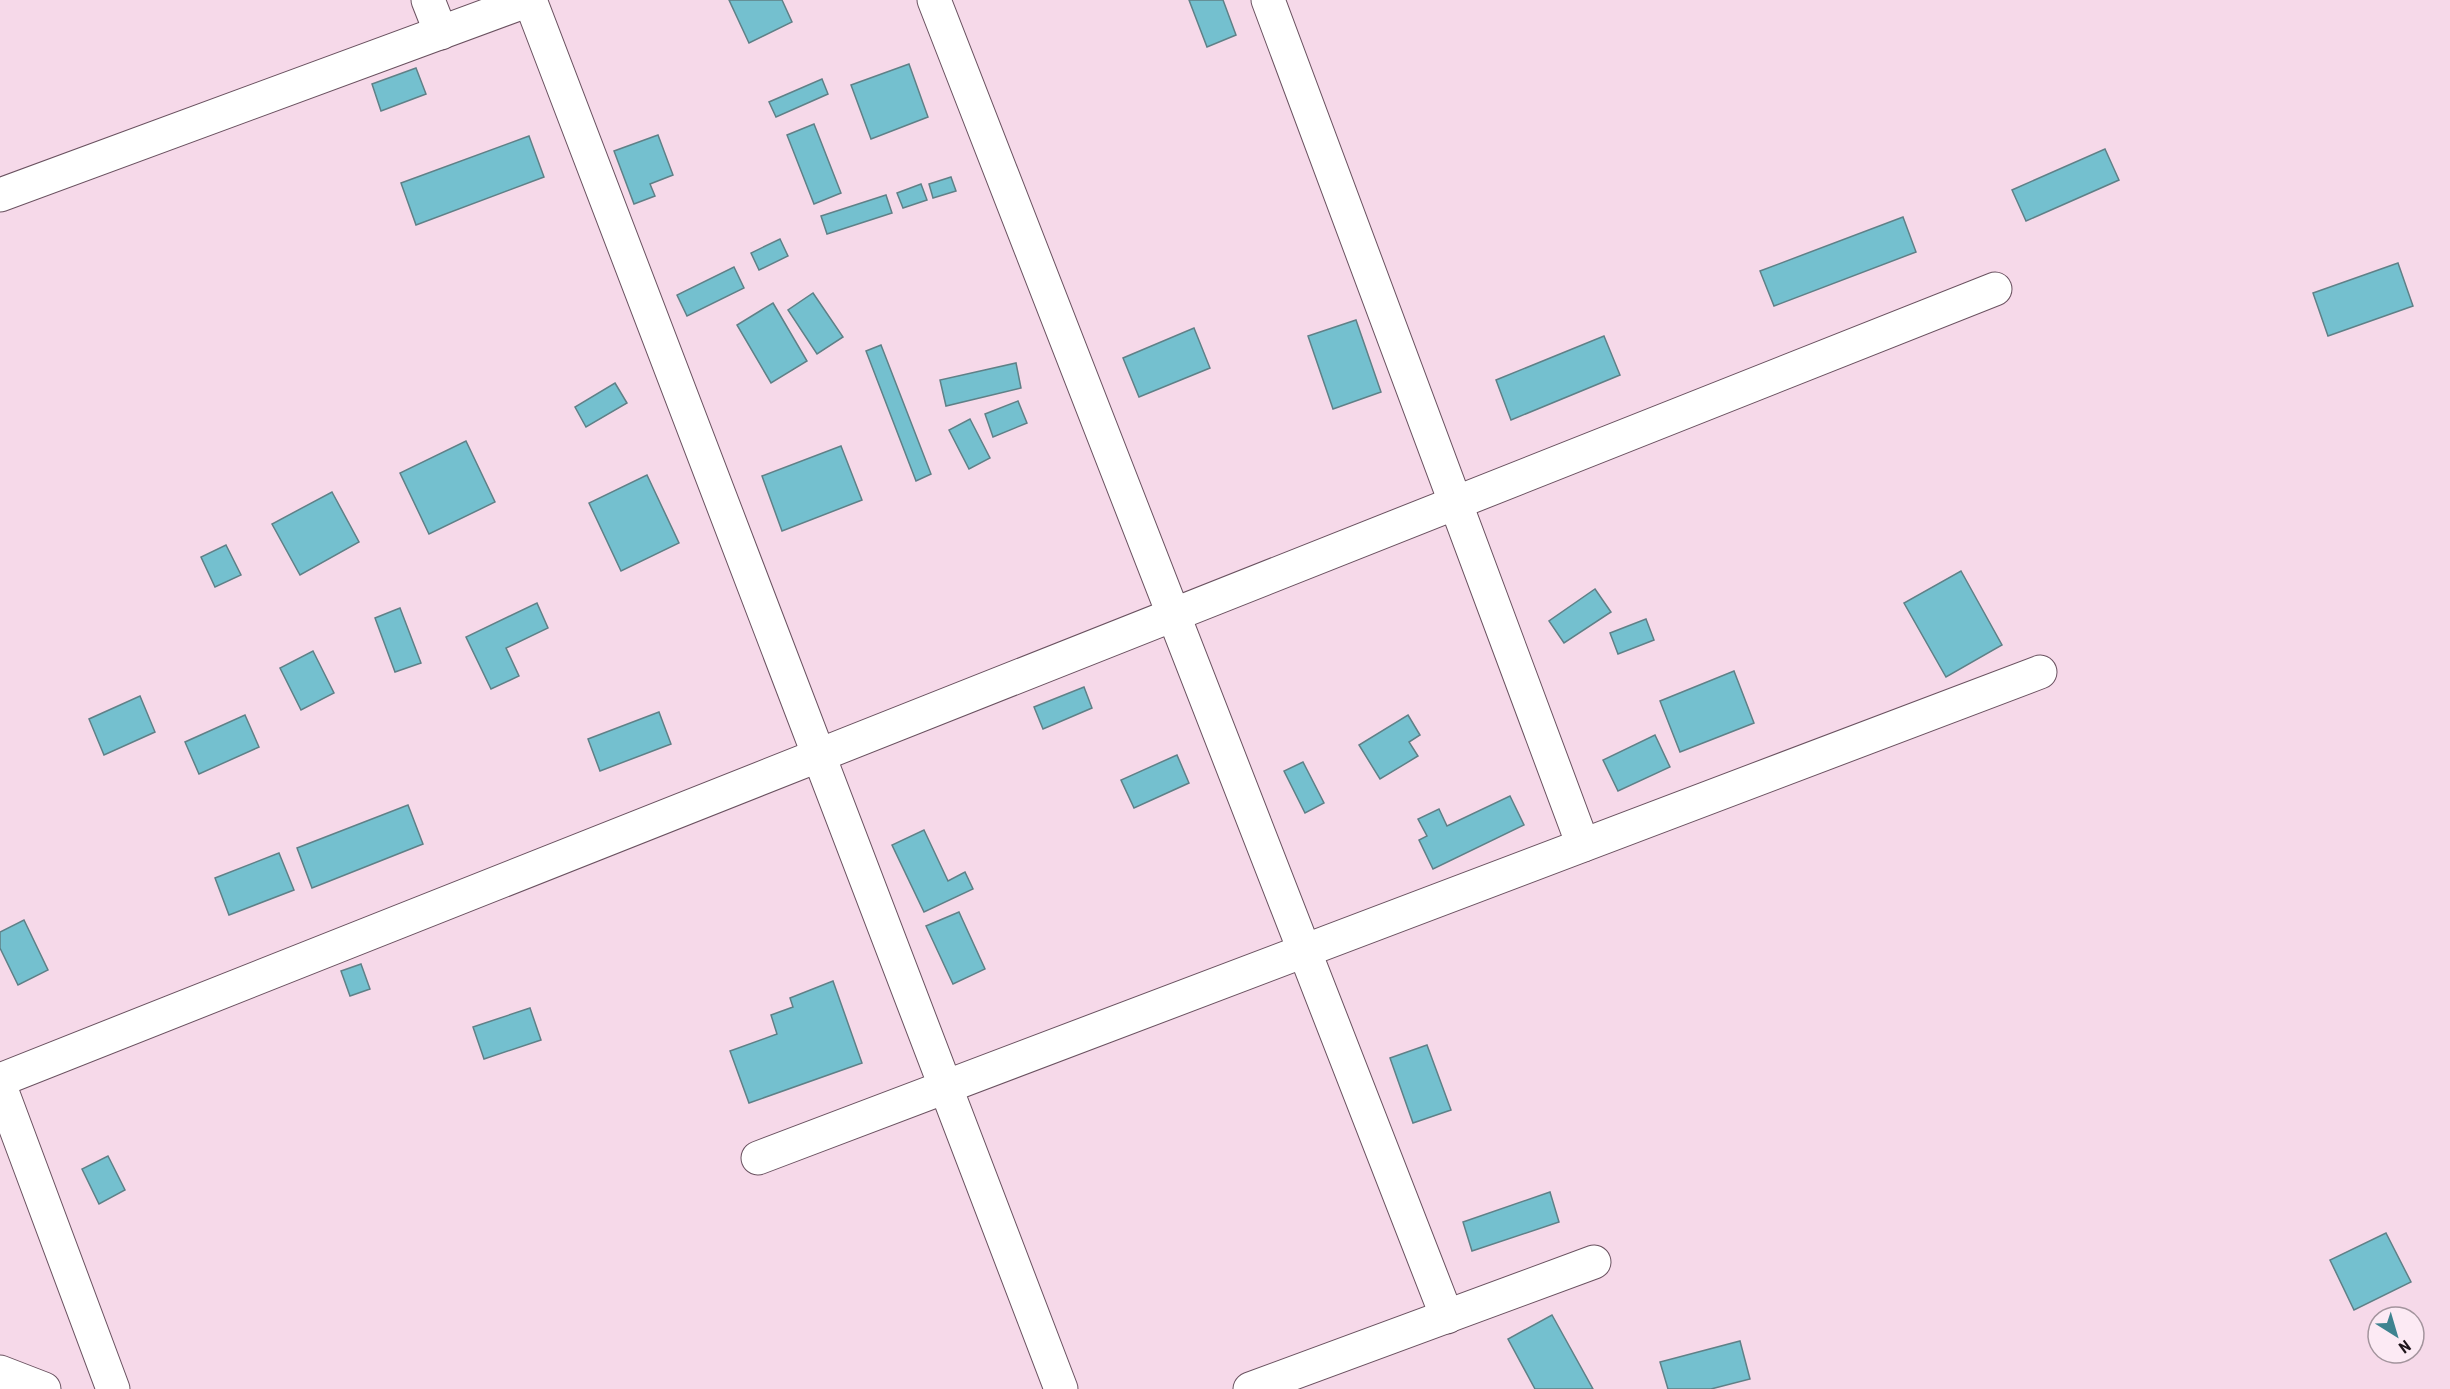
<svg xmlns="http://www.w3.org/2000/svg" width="2450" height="1389" font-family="'Roboto Condensed',sans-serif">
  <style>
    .building { fill: #74c0cf; stroke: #5f8087; stroke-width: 1.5 }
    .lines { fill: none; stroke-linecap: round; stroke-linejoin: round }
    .street-casing { stroke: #6a5260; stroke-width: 35 }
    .street { stroke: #fff; stroke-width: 33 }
  </style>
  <rect width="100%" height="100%" fill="#f6d9e9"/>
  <g class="building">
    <path d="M 729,0 L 782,0 L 792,22 L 749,43 Z"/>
    <path d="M 1189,0 L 1223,0 L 1236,35 L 1207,47 Z"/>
    <path d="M 909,64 L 928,117 L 871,139 L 851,85 Z"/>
    <path d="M 416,68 L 426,94 L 381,111 L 372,84 Z"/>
    <path d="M 822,79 L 828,94 L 776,117 L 769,102 Z"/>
    <path d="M 814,124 L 841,193 L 814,204 L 787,135 Z"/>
    <path d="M 658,135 L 673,175 L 650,184 L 655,196 L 634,204 L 614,151 Z"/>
    <path d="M 529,136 L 544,177 L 416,225 L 401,183 Z"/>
    <path d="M 2105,149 L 2119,180 L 2026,221 L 2012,190 Z"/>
    <path d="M 951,177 L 956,191 L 933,198 L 929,184 Z"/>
    <path d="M 921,184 L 927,200 L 903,208 L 897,193 Z"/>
    <path d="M 886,195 L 892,213 L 827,234 L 821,216 Z"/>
    <path d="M 1903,217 L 1916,252 L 1774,306 L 1760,271 Z"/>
    <path d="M 780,239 L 788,256 L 759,270 L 751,253 Z"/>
    <path d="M 2398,263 L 2413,306 L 2328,336 L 2313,293 Z"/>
    <path d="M 734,267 L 744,288 L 687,316 L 677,295 Z"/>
    <path d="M 813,293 L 843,337 L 817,354 L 788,310 Z"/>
    <path d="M 773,303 L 807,361 L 771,383 L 737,325 Z"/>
    <path d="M 1356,320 L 1381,392 L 1333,409 L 1308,336 Z"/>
    <path d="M 1194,328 L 1210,368 L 1139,397 L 1123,358 Z"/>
    <path d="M 1604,336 L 1620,375 L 1511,420 L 1496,380 Z"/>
    <path d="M 881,345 L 931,474 L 916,481 L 866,351 Z"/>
    <path d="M 1016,363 L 1021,388 L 946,406 L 940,380 Z"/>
    <path d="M 615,383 L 627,403 L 586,427 L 575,407 Z"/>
    <path d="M 1018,401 L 1027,423 L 993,437 L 985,414 Z"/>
    <path d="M 970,419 L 990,458 L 969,469 L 949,430 Z"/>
    <path d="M 466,441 L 495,502 L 429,534 L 400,473 Z"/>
    <path d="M 841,446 L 862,500 L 782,531 L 762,476 Z"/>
    <path d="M 647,475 L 679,543 L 621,571 L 589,503 Z"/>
    <path d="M 332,492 L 359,542 L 300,575 L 272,524 Z"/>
    <path d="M 226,545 L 241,575 L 215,587 L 201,557 Z"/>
    <path d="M 1961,571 L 2002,645 L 1946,677 L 1904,603 Z"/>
    <path d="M 1595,589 L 1611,612 L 1564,643 L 1549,621 Z"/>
    <path d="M 537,603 L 548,628 L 506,648 L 519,676 L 491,689 L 466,637 Z"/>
    <path d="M 400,608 L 421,663 L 395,672 L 375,618 Z"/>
    <path d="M 1646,619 L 1654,640 L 1618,654 L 1610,633 Z"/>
    <path d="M 313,651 L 334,693 L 301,710 L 280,668 Z"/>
    <path d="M 1734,671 L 1754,723 L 1680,752 L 1660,701 Z"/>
    <path d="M 1084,687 L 1092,708 L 1043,729 L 1034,707 Z"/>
    <path d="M 140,696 L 155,732 L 104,755 L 89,719 Z"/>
    <path d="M 659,712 L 671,744 L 600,771 L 588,739 Z"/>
    <path d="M 245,715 L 259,747 L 199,774 L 185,742 Z"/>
    <path d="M 1408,715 L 1420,735 L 1409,742 L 1418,756 L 1380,779 L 1359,745 Z"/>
    <path d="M 1655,735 L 1670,767 L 1618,791 L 1603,760 Z"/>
    <path d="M 1177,755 L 1189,783 L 1134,808 L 1121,780 Z"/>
    <path d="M 1303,762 L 1324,803 L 1305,813 L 1284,771 Z"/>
    <path d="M 1510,796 L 1524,825 L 1433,869 L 1419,840 L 1427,836 L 1418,819 L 1439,809 L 1447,826 Z"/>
    <path d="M 408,805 L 423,844 L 312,888 L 297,848 Z"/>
    <path d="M 924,830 L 948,881 L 965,872 L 973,889 L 924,912 L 892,845 Z"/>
    <path d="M 279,853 L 294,890 L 229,915 L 215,878 Z"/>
    <path d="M 959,912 L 985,969 L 953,984 L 926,926 Z"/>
    <path d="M 24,920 L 48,970 L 18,985 L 0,948 L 0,932 Z"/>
    <path d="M 361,964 L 370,989 L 350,996 L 341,971 Z"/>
    <path d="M 833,981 L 862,1063 L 749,1103 L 730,1051 L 777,1034 L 771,1015 L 793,1007 L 790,998 Z"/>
    <path d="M 530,1008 L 541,1040 L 484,1059 L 473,1027 Z"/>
    <path d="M 1427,1045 L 1451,1110 L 1413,1123 L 1390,1058 Z"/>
    <path d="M 108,1156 L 125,1190 L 99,1204 L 82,1169 Z"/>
    <path d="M 1550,1192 L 1559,1222 L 1472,1251 L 1463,1222 Z"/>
    <path d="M 2386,1233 L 2411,1282 L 2354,1310 L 2330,1260 Z"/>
    <path d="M 1552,1315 L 1593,1389 L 1535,1389 L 1508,1339 Z"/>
    <path d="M 1740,1341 L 1750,1379 L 1711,1389 L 1668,1389 L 1660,1362 Z"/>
  </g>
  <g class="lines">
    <g class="street-casing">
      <g id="street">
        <path d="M 428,0 L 441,33"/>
        <path d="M 530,0 L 1061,1389"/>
        <path d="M 934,0 L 1447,1317"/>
        <path d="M 1268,0 L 1583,845"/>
        <path d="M 0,195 L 529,0"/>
        <path d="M 0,1080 L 1995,289"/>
        <path d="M 0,1086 L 113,1389"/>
        <path d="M 758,1158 L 2040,672"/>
        <path d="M 0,1372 L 44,1389"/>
        <path d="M 1250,1389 L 1594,1262"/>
      </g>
    </g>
    <use href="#street" class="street"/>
  </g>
  <g transform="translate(2396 1335) rotate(143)"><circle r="28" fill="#fceaf4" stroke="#a3949d" stroke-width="1.5"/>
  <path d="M0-4.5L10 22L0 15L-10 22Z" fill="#3e8390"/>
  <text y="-9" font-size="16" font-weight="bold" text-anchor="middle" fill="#1e141a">N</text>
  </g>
</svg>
